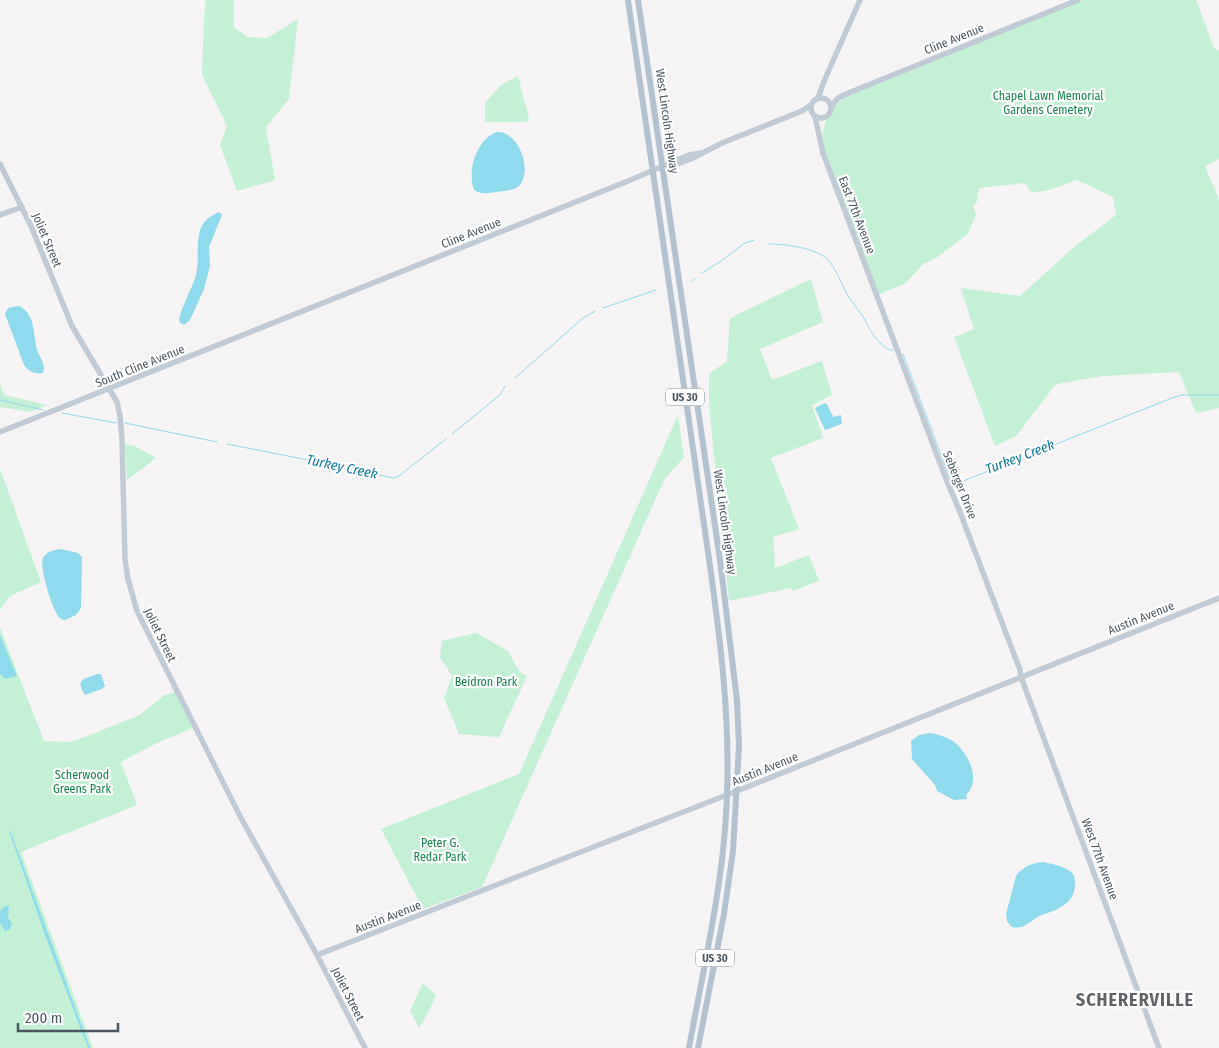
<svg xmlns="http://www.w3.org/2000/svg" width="1219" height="1048" font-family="'Fira Sans Condensed',sans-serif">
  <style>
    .green { fill: #c3f1d5 }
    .water { fill: #90daee }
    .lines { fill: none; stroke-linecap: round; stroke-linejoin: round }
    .stream { stroke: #90daee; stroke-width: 1 }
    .secondary { stroke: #c1cbd6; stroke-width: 5.5 }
    .primary { stroke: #b3c2d1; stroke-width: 6 }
    .labels { text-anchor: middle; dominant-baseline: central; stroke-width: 4.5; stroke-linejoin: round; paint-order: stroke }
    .shield { fill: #fff; stroke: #808990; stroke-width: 1 }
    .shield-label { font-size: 11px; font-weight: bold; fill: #4a5661 }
    .street-label { font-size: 12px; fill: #4a5661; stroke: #fff }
    .park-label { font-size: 12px; fill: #17864f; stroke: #fff }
    .water-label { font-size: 14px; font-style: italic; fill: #0c7c9b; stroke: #fff }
    .district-label { font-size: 18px; font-weight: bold; letter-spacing: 1px; fill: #5f6368; stroke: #fff }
  </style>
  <rect width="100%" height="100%" fill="#f5f3f3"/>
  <g class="green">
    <path d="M 206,0 L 234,0 L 234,27 L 247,37 L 267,38 L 298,19 L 289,99 L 266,127 L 275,180 L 237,191 L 220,145 L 227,126 L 202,75 L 204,19 Z"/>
    <path d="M 1084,0 L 1196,0 L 1214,48 L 1219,51 L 1219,159 L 1205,166 L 1219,200 L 1219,408 L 1196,413 L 1179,372 L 1103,376 L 1056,384 L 1016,436 L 995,446 L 954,337 L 974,329 L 961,288 L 1020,296 L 1074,247 L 1116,215 L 1113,197 L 1077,180 C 1062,185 1047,193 1031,192 L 1025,183 L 980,188 L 977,193 L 978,200 L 973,206 L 976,214 L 968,234 L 936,258 L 923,264 L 906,283 L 878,295 L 822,145 C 821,125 832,104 850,94 Z"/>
    <path d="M 518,76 L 529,119 L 526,122 L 485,122 L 485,103 L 501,85 Z"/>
    <path d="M 811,279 L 823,322 L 760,349 L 772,380 L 822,361 L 832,395 L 812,405 L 823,438 L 771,458 L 799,529 L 773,537 L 775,568 L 809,555 L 819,581 L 793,591 L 790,588 L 729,601 L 709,405 L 709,374 L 727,361 L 730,318 Z"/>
    <path d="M 0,384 L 4,395 L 47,405 L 30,412 L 0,407 Z"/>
    <path d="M 678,415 L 684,457 L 664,480 L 482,887 L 423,909 L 381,829 L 519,774 Z"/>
    <path d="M 125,444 L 135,446 L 156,458 L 127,480 Z"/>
    <path d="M 0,469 L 41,582 L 10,596 L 0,610 Z"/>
    <path d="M 0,628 L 44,741 L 71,742 L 100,731 L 140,715 L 163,696 L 177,691 L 195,727 L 155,744 L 121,762 L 137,805 L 21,852 L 93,1048 L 0,1048 Z"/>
    <path d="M 476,633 L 508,651 L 519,671 L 527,676 L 499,737 L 459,734 L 444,698 L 452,676 L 440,657 L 442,641 Z"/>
    <path d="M 423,983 L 436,995 L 429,1011 L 419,1028 L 410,1011 Z"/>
  </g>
  <g class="water">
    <path d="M 496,132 C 499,132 501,132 504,133 C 521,139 532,172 519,186 C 513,191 503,191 496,192 C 488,193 481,195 474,190 C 467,170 476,141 496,132 Z"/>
    <path d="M 219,212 L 222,215 L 209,247 L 210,266 L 204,289 L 190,320 L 184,325 L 179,322 C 181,304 194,288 197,270 C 200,247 191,223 219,212 Z"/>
    <path d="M 19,306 C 36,314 33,335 37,350 C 40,358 46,365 43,373 C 35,374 29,372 24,365 L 5,314 L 8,308 Z"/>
    <path d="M 825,403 L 827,404 L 833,417 L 841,415 L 842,424 L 825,430 L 815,408 Z"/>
    <path d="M 60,549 L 78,553 L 82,557 L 81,608 L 76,615 L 65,620 C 61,619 60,619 58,616 C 52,607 39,568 43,558 C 46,552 53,550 60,549 Z"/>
    <path d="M 0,635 L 17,676 L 5,679 L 0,674 Z"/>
    <path d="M 97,674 L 101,674 L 105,686 L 102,689 L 85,695 C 75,679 84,679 97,674 Z"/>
    <path d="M 930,733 C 938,734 946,737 953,741 C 968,752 982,780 966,795 L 967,799 L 954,800 L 937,791 L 935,785 L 912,759 L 911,741 L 919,735 Z"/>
    <path d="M 8,828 L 12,835 L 90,1048 L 88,1048 L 45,935 Z"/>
    <path d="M 1043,862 C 1051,864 1061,865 1068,870 C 1074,873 1075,877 1075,882 C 1075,894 1072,900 1061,907 C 1054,911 1047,913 1039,916 C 1030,921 1024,930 1012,927 L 1007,921 L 1006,914 L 1016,876 C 1022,867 1032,863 1043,862 Z"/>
    <path d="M 6,905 L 9,907 L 8,917 L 12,924 L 10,929 L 5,931 L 0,923 L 0,911 Z"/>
  </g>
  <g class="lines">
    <g class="stream">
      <path d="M 769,244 C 785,244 817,248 828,260 C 837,270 841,283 847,294 C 852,303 860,311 865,320 C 871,332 879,347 893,351"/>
      <path d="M 702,273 L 721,261 L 745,243 L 754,240"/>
      <path d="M 692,282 L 695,278"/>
      <path d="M 603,308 L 656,290"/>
      <path d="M 903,354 L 950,479 L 954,483 L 958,483 L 1172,398 L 1181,395 L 1219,395"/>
      <path d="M 515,378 L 583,318 L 595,311"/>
      <path d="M 0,400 L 43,410"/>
      <path d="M 62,413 L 116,423"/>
      <path d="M 125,423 L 217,442"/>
      <path d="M 452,434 L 500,395 L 505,386"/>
      <path d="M 227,444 L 328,464 L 335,464 L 343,468 L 394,478 L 399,476 L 446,439"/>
    </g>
    <g class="secondary">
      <circle cx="821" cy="108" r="10"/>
      <path d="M 818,98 L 825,79 L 860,0"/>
      <path d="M 831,107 L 838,98 L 846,94 L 1078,0"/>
      <path d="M 815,117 L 823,153 L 946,479 L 960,512 L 1020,670 L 1021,677 L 1159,1048"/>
      <path d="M 0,164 L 31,226 L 72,326 L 117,402 L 120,416 L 122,440 L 125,559 L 128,579 L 137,611 L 241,818 L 317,955 L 365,1048"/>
      <path d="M 672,166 L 691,159 L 722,143 L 802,111 L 811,105"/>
      <path d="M 0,215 L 22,207"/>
      <path d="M 0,432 L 628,181 L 689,155 L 701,153"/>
      <path d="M 317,955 L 737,791 L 1219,598"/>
    </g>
    <g class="primary">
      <path d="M 628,0 L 709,559 C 720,637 730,714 727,793 C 725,877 704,965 689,1048"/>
      <path d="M 638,0 L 720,560 L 737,700 L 739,745 L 733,851 L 724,914 L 698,1048"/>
    </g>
  </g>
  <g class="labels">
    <g class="shield">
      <rect x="666" y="388.5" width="38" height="17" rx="4"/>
      <rect x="696" y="949.5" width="38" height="17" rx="4"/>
    </g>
    <g class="shield-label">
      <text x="685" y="397">US 30</text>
      <text x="715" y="958">US 30</text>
    </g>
    <g class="street-label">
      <text transform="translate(954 39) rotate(-22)">Cline Avenue</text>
      <text transform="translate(667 121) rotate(82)">West Lincoln Highway</text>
      <text transform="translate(857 215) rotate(69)">East 77th Avenue</text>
      <text transform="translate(471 233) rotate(-22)">Cline Avenue</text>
      <text transform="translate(47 240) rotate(67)">Joliet Street</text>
      <text transform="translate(140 366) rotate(-22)">South Cline Avenue</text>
      <text transform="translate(960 485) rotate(68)">Seberger Drive</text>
      <text transform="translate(725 522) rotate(82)">West Lincoln Highway</text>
      <text transform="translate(1141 618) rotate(-22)">Austin Avenue</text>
      <text transform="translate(160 635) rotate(64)">Joliet Street</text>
      <text transform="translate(765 769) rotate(-22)">Austin Avenue</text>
      <text transform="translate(1100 859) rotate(70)">West 77th Avenue</text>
      <text transform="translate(388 917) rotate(-21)">Austin Avenue</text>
      <text transform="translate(348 994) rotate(63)">Joliet Street</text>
    </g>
    <g class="park-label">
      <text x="1048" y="96">Chapel Lawn Memorial<tspan x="1048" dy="14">Gardens Cemetery</tspan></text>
      <text x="486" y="682">Beidron Park</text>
      <text x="82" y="775">Scherwood<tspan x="82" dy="14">Greens Park</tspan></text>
      <text x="440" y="843">Peter G.<tspan x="440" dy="14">Redar Park</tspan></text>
    </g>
    <g class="water-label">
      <text transform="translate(1020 457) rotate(-21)">Turkey Creek</text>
      <text transform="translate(342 467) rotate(12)">Turkey Creek</text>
    </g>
    <g class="district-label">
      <text x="1135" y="1000">SCHERERVILLE</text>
    </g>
  </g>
  <path d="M18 1023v8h100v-8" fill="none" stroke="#4a5661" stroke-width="2.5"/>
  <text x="25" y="1023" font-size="15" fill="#4a5661" stroke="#ffffff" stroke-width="4" paint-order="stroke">200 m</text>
</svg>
